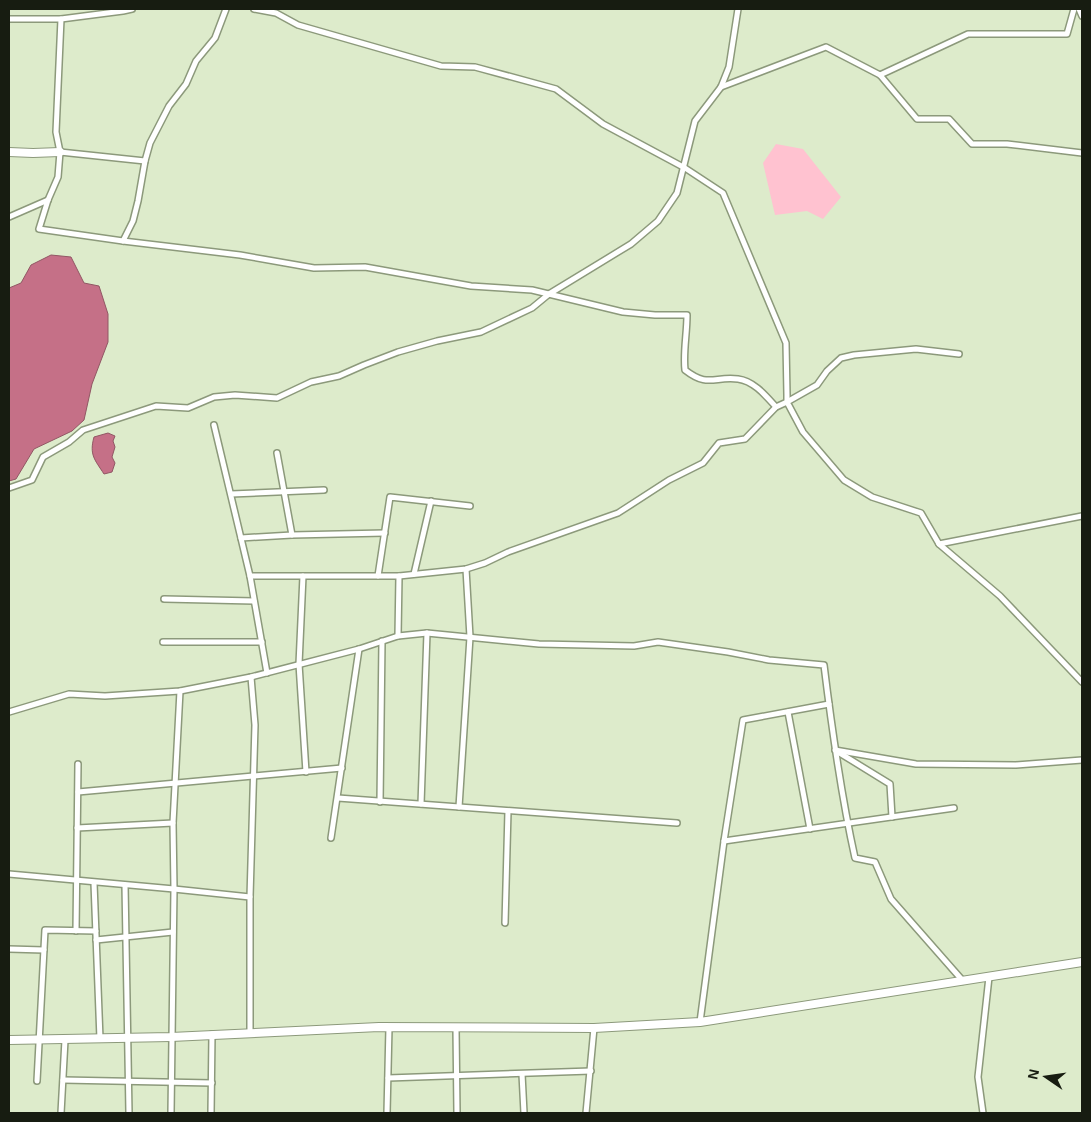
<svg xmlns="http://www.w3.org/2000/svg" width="1091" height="1122" font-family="Arial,sans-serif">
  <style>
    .green { fill: #ffc2d0 }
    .water { fill: #c57087; stroke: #915764 }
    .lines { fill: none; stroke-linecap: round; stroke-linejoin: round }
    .street-casing { stroke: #8c997b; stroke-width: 8 }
    .secondary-casing { stroke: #8c997b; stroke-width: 10 }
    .street { stroke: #fff; stroke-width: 5 }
    .secondary { stroke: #fff; stroke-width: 8 }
  </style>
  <rect width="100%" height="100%" fill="#ddebcb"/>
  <path class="green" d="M 776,144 L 803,149 L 841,197 L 823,219 L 807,211 L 775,215 L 763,163 Z"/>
  <g class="water">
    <path d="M 51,255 L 71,257 L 84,283 L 99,286 L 108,314 L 108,342 L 92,384 L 84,420 L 72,431 L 34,449 L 16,479 L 9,481 L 9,288 L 21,283 L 31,265 Z"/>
    <path d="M 108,433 L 115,436 L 113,441 L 115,447 L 112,457 L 115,463 L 112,472 L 104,474 C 95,460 89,455 94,437 Z"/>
  </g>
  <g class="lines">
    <g class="street-casing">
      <g id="street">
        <path d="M 1079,9 L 1082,16"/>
        <path d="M 9,19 L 61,19 L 123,11 L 132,9"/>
        <path d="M 61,19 L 56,132 L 60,152 L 58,177 L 48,200 L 39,229 L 123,241 L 240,255 L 314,268 L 365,267 L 471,286 L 532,290 L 623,312 L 655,315 L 687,315 C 687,334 683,352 685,370 C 708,388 714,376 738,379 C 754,381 766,396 776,407"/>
        <path d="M 880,75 L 968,34 L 1067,34 L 1074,9"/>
        <path d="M 721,87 L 826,47 L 880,75 L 917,119 L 949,119 L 972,144 L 1007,144 L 1082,153"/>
        <path d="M 60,152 L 145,161"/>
        <path d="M 9,217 L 48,200"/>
        <path d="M 123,241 L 133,221 L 138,201 L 145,161 L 150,143 L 169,106 L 186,84 L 196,61 L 215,38 L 226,9"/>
        <path d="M 959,354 L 916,349 L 854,355 L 841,358 L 827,371 L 817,385 L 787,402 L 803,432 L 844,480 L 872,497 L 921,513 L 939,544 L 1082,516"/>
        <path d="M 214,425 L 250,576 L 267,673"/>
        <path d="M 277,453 L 292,535"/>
        <path d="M 9,488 L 32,480 L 43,457 L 69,442 L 83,430 L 156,406 L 188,408 L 214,397 L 235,395 L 277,398 L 311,382 L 339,376 L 364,365 L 398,352 L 437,341 L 481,332 L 532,308 L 549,294 L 631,244 L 658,221 L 677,193 L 695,121 L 721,87 L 729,67 L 738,9"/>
        <path d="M 231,494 L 324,490"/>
        <path d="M 241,538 L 292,535 L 385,533"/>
        <path d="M 939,544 L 1000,596 L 1082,682"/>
        <path d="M 414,574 L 431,501"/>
        <path d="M 250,576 L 399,576 L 466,569 L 485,563 L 508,552 L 618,513 L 669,480 L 703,463 L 719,443 L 745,439 L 776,407 L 787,402 L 787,395 L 786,343 L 723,193 L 685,168 L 603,124 L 556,89 L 475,67 L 441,66 L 298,25 L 276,13 L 254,9"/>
        <path d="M 303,576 L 299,664 L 306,772"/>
        <path d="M 378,576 L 390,497 L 470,506"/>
        <path d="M 164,599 L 254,601"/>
        <path d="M 398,636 L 399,576"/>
        <path d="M 163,642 L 262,642"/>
        <path d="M 9,712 L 69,694 L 105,696 L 180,691 L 251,677 L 359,649 L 398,636 L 427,633 L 539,644 L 634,646 L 658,642 L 728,652 L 769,660 L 824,665 C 832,730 841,795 855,858 L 875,862 L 891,899 L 963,981"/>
        <path d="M 788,712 L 810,829"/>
        <path d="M 835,750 L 916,764 L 1016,765 L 1082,760"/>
        <path d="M 838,752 L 890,784 L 892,817"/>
        <path d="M 78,792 L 342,768"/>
        <path d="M 338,798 L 677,823"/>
        <path d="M 380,802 L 382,641"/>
        <path d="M 421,804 L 427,633"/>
        <path d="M 459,807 L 470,637 L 466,569"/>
        <path d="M 77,828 L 173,823"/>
        <path d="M 331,838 L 359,649"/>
        <path d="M 724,841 L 954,808"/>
        <path d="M 9,874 L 174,889 L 250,897"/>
        <path d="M 94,883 L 100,1039"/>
        <path d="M 125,885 L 129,1113"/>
        <path d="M 505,923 L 508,811"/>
        <path d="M 76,931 L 78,764"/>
        <path d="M 96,940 L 173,932"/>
        <path d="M 9,949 L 44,950"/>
        <path d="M 700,1022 L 724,841 L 743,720 L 829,704"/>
        <path d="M 456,1028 L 457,1113"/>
        <path d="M 250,1032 L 250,897 L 255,725 L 251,677"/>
        <path d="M 522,1074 L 524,1113"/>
        <path d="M 388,1078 L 591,1071"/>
        <path d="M 63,1080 L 212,1083"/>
        <path d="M 37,1081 L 45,930 L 96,931"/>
        <path d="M 61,1113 L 65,1040"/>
        <path d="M 171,1113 L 174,889 L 173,823 L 180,691"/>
        <path d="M 211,1113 L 212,1034"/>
        <path d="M 387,1113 L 389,1027"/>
        <path d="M 586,1113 L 594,1028"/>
        <path d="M 983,1113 L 978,1077 L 989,977"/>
      </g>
    </g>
    <g class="secondary-casing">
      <g id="secondary">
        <path d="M 9,152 L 33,153 L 60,152"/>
        <path d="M 9,1040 L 171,1037 L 379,1027 L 594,1028 L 700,1022 L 1082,962"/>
      </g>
    </g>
    <use href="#street" class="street"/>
    <use href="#secondary" class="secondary"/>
  </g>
  <rect width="1091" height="1122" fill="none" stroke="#171c11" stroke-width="20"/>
  <g transform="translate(1046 1077) rotate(283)" stroke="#ddebcb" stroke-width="4" paint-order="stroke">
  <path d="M0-4L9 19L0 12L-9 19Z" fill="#171c11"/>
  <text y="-8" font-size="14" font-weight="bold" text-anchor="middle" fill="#171c11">N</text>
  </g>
</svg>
